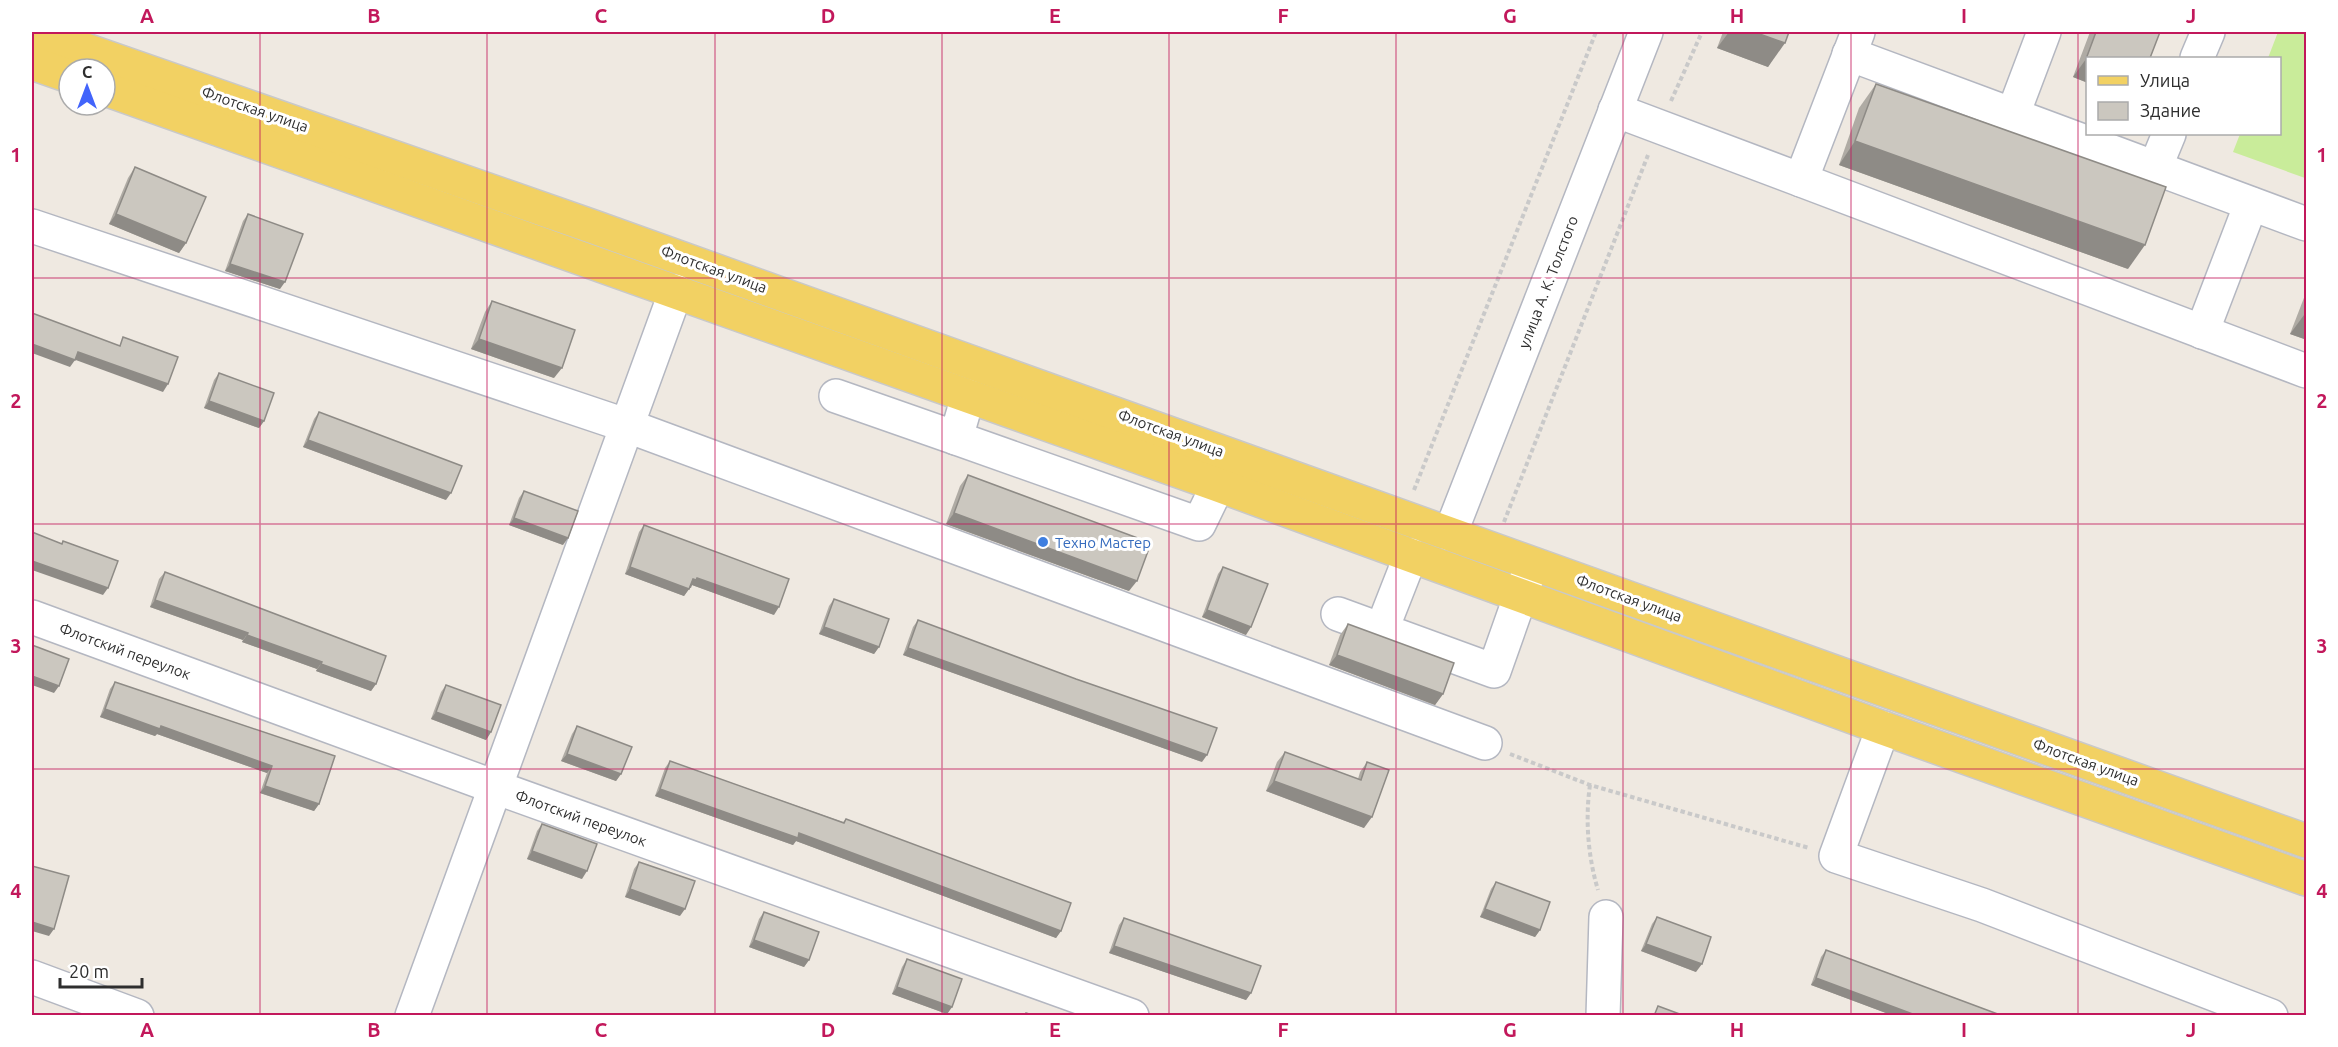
<svg xmlns="http://www.w3.org/2000/svg" width="2338" height="1047" font-family="Ubuntu,sans-serif">
  <style>
    .pitch { fill: #c9ec9a }
    .lines { fill: none; stroke-linecap: round; stroke-linejoin: round }
    .minor-casing { stroke: #b4b7c1; stroke-width: 36 }
    .major-casing { stroke: #c9c9c9; stroke-width: 36 }
    .path { stroke: #c9c9c9; stroke-width: 4; stroke-dasharray: 4.5 3; stroke-linecap: butt }
    .minor { stroke: #fff; stroke-width: 33 }
    .major { stroke: #f2d163; stroke-width: 33 }
    .wall { fill: #afaba4 }
    .shaded-wall { fill: #8e8b86 }
    .building { fill: #cbc7bf; stroke: #8e8b86; stroke-width: 1.5 }
    .grid { fill: none; stroke: #c2185b; stroke-width: 1.5; stroke-opacity: 0.55 }
    .shop-dot { fill: #3f7fe0; stroke: #fff; stroke-width: 2 }
    .labels { text-anchor: middle; dominant-baseline: central; stroke-width: 6; stroke-linejoin: round; paint-order: stroke }
    .street-label { font-size: 15px; fill: #2e2e2e; stroke: #fff }
    .shop-label { font-size: 15px; fill: #366cbe; stroke: #fff; text-anchor: start }
    .neatline { fill: none; stroke: #c2185b; stroke-width: 2 }
    .grid-label { font-size: 20px; text-anchor: middle; font-weight: bold; fill: #c2185b }
  </style>
  <rect width="100%" height="100%" fill="#efe9e1"/>
  <path class="pitch" d="M 2278,32 L 2306,32 L 2305,178 L 2233,152 L 2240,134 L 2280,134 L 2280,58 L 2268,58 Z"/>
  <g class="lines">
    <g class="minor-casing">
      <g id="minor">
        <path d="M 1849,54 L 2306,224"/>
        <path d="M 2197,58 L 2208,32"/>
        <path d="M 1615,110 L 1801,180 L 1858,32"/>
        <path d="M 2013,114 L 2044,32"/>
        <path d="M 2155,168 L 2169,134"/>
        <path d="M 1801,180 L 2306,371"/>
        <path d="M 32,226 L 628,426 L 1485,743"/>
        <path d="M 2202,332 L 2251,204"/>
        <path d="M 836,396 L 956,438 L 968,396"/>
        <path d="M 956,438 L 1199,524 L 1218,485"/>
        <path d="M 1450,534 L 1646,32"/>
        <path d="M 1338,614 L 1494,671 L 1530,569"/>
        <path d="M 32,617 L 495,787 L 1132,1016"/>
        <path d="M 1382,629 L 1411,555"/>
        <path d="M 1883,728 L 1836,856 L 1982,905 L 2271,1016"/>
        <path d="M 32,977 L 137,1016"/>
        <path d="M 412,1016 L 676,291"/>
        <path d="M 1603,1016 L 1606,917"/>
      </g>
    </g>
    <g class="major-casing">
      <g id="major">
        <path d="M 34,32 L 591,226 L 2306,841"/>
        <path d="M 32,63 L 69,76"/>
        <path d="M 105,89 L 1218,485 L 1883,728 L 2306,879"/>
      </g>
    </g>
    <g class="path">
      <path d="M 1671,101 L 1702,32"/>
      <path d="M 1414,490 L 1596,32"/>
      <path d="M 1504,522 L 1648,155"/>
      <path d="M 1510,754 L 1590,785 L 1809,848"/>
      <path d="M 1590,785 C 1585,819 1588,857 1598,890"/>
    </g>
    <use href="#minor" class="minor"/>
    <use href="#major" class="major"/>
  </g>
  <g class="wall">
    <path d="M 1723,32 L 1789,32 L 1768,67 L 1717,48 Z"/>
    <path d="M 2090,32 L 2160,32 L 2088,58 L 2088,83 L 2073,77 Z"/>
    <path d="M 1876,84 L 2128,269 L 1839,165 L 1859,108 Z"/>
    <path d="M 135,167 L 186,243 L 179,253 L 109,224 L 128,178 Z"/>
    <path d="M 248,214 L 280,289 L 225,271 L 243,221 Z"/>
    <path d="M 2307,290 L 2307,340 L 2290,334 Z"/>
    <path d="M 492,301 L 554,378 L 471,349 L 485,312 Z"/>
    <path d="M 219,373 L 264,421 L 259,428 L 204,408 L 214,380 Z"/>
    <path d="M 319,412 L 446,500 L 303,447 L 314,419 Z"/>
    <path d="M 968,475 L 1129,591 L 946,524 L 960,486 Z"/>
    <path d="M 524,491 L 563,545 L 509,525 L 519,498 Z"/>
    <path d="M 644,525 L 774,615 L 692,585 L 684,596 L 625,574 L 639,532 Z"/>
    <path d="M 1223,567 L 1246,635 L 1202,617 L 1218,574 Z"/>
    <path d="M 165,572 L 376,684 L 371,691 L 316,671 L 317,669 L 242,642 L 243,640 L 150,607 L 159,579 Z"/>
    <path d="M 834,599 L 879,647 L 874,654 L 819,634 L 829,606 Z"/>
    <path d="M 918,620 L 1202,762 L 903,655 L 913,627 Z"/>
    <path d="M 1348,624 L 1443,694 L 1435,705 L 1329,665 L 1340,635 Z"/>
    <path d="M 115,682 L 335,756 L 319,804 L 314,811 L 260,793 L 267,773 L 157,734 L 155,736 L 100,717 L 110,689 Z"/>
    <path d="M 446,685 L 491,732 L 486,740 L 431,719 L 441,692 Z"/>
    <path d="M 577,726 L 621,774 L 616,781 L 561,761 L 572,734 Z"/>
    <path d="M 1285,752 L 1358,779 L 1360,772 L 1367,762 L 1364,828 L 1266,791 L 1277,762 Z"/>
    <path d="M 670,761 L 843,822 L 846,819 L 1061,931 L 1056,938 L 796,841 L 793,845 L 655,796 L 665,768 Z"/>
    <path d="M 542,824 L 582,879 L 527,859 L 537,831 Z"/>
    <path d="M 639,862 L 680,916 L 625,897 L 634,869 Z"/>
    <path d="M 1496,882 L 1540,930 L 1535,937 L 1480,917 L 1491,889 Z"/>
    <path d="M 764,912 L 809,960 L 804,967 L 749,947 L 759,919 Z"/>
    <path d="M 1657,917 L 1696,972 L 1641,951 L 1652,924 Z"/>
    <path d="M 1124,918 L 1251,993 L 1246,1000 L 1109,953 L 1119,925 Z"/>
    <path d="M 1826,950 L 2003,1016 L 1894,1016 L 1811,985 L 1821,957 Z"/>
    <path d="M 907,959 L 952,1007 L 947,1014 L 892,994 L 902,967 Z"/>
  </g>
  <g class="shaded-wall">
    <path d="M 1729,32 L 1754,32 L 1785,43 L 1768,67 L 1717,48 Z"/>
    <path d="M 2086,59 L 2088,59 L 2088,83 L 2073,77 Z"/>
    <path d="M 1855,141 L 2145,245 L 2128,269 L 1839,165 Z"/>
    <path d="M 116,214 L 186,243 L 179,253 L 109,224 Z"/>
    <path d="M 230,264 L 285,282 L 280,289 L 225,271 Z"/>
    <path d="M 2307,311 L 2307,340 L 2290,334 Z"/>
    <path d="M 479,339 L 562,368 L 554,378 L 471,349 Z"/>
    <path d="M 32,344 L 75,360 L 70,367 L 32,353 Z"/>
    <path d="M 78,352 L 168,384 L 163,392 L 73,359 Z"/>
    <path d="M 209,401 L 264,421 L 259,428 L 204,408 Z"/>
    <path d="M 308,440 L 451,493 L 446,500 L 303,447 Z"/>
    <path d="M 954,513 L 1137,581 L 1129,591 L 946,524 Z"/>
    <path d="M 514,518 L 568,538 L 563,545 L 509,525 Z"/>
    <path d="M 32,561 L 108,588 L 103,595 L 32,570 Z"/>
    <path d="M 630,567 L 689,589 L 684,596 L 625,574 Z"/>
    <path d="M 697,578 L 779,607 L 774,615 L 692,585 L 691,588 L 688,587 L 693,579 Z"/>
    <path d="M 155,600 L 248,633 L 243,640 L 150,607 Z"/>
    <path d="M 1207,610 L 1251,627 L 1246,635 L 1202,617 Z"/>
    <path d="M 824,627 L 879,647 L 874,654 L 819,634 Z"/>
    <path d="M 247,635 L 322,662 L 317,669 L 242,642 Z"/>
    <path d="M 908,648 L 1207,755 L 1202,762 L 903,655 Z"/>
    <path d="M 1337,655 L 1443,694 L 1435,705 L 1329,665 Z"/>
    <path d="M 321,664 L 376,684 L 371,691 L 316,671 Z"/>
    <path d="M 32,676 L 59,686 L 54,693 L 32,685 Z"/>
    <path d="M 105,709 L 161,726 L 272,766 L 267,773 L 157,734 L 155,736 L 100,717 Z"/>
    <path d="M 436,712 L 491,732 L 486,740 L 431,719 Z"/>
    <path d="M 567,754 L 621,774 L 616,781 L 561,761 Z"/>
    <path d="M 1274,781 L 1372,817 L 1364,828 L 1266,791 Z"/>
    <path d="M 265,786 L 319,804 L 314,811 L 260,793 Z"/>
    <path d="M 660,789 L 799,833 L 1061,931 L 1056,938 L 796,841 L 793,845 L 655,796 Z"/>
    <path d="M 532,851 L 587,871 L 582,879 L 527,859 Z"/>
    <path d="M 630,889 L 685,909 L 680,916 L 625,897 Z"/>
    <path d="M 1485,909 L 1540,930 L 1535,937 L 1480,917 Z"/>
    <path d="M 32,922 L 54,929 L 49,936 L 32,931 Z"/>
    <path d="M 754,940 L 809,960 L 804,967 L 749,947 Z"/>
    <path d="M 1646,944 L 1702,964 L 1696,972 L 1641,951 Z"/>
    <path d="M 1114,946 L 1251,993 L 1246,1000 L 1109,953 Z"/>
    <path d="M 1816,978 L 1918,1016 L 1894,1016 L 1811,985 Z"/>
    <path d="M 897,987 L 952,1007 L 947,1014 L 892,994 Z"/>
  </g>
  <g class="building">
    <path d="M 1754,32 L 1789,32 L 1785,43 Z"/>
    <path d="M 2096,32 L 2160,32 L 2150,58 L 2088,59 L 2086,59 Z"/>
    <path d="M 1876,84 L 2166,187 L 2145,245 L 1855,141 Z"/>
    <path d="M 135,167 L 206,197 L 186,243 L 116,214 Z"/>
    <path d="M 248,214 L 303,234 L 285,282 L 230,264 Z"/>
    <path d="M 492,301 L 575,330 L 562,368 L 479,339 Z"/>
    <path d="M 32,313 L 120,346 L 123,337 L 178,357 L 168,384 L 78,352 L 75,360 L 32,344 Z"/>
    <path d="M 219,373 L 274,393 L 264,421 L 209,401 Z"/>
    <path d="M 319,412 L 462,466 L 451,493 L 308,440 Z"/>
    <path d="M 968,475 L 1151,543 L 1137,581 L 954,513 Z"/>
    <path d="M 524,491 L 578,511 L 568,538 L 514,518 Z"/>
    <path d="M 644,525 L 789,579 L 779,607 L 697,578 L 696,580 L 693,579 L 689,589 L 630,567 Z"/>
    <path d="M 32,532 L 62,544 L 63,541 L 118,561 L 108,588 L 32,561 Z"/>
    <path d="M 1223,567 L 1268,584 L 1251,627 L 1207,610 Z"/>
    <path d="M 165,572 L 386,656 L 376,684 L 321,664 L 322,662 L 247,635 L 248,633 L 155,600 Z"/>
    <path d="M 834,599 L 889,619 L 879,647 L 824,627 Z"/>
    <path d="M 918,620 L 1076,679 L 1217,728 L 1207,755 L 908,648 Z"/>
    <path d="M 1348,624 L 1454,663 L 1443,694 L 1337,655 Z"/>
    <path d="M 32,645 L 69,659 L 59,686 L 32,676 Z"/>
    <path d="M 115,682 L 335,756 L 319,804 L 265,786 L 272,766 L 161,726 L 160,729 L 105,709 Z"/>
    <path d="M 446,685 L 501,705 L 491,732 L 436,712 Z"/>
    <path d="M 577,726 L 632,747 L 621,774 L 567,754 Z"/>
    <path d="M 1285,752 L 1361,780 L 1367,762 L 1389,770 L 1372,817 L 1274,781 Z"/>
    <path d="M 670,761 L 844,823 L 846,819 L 1071,903 L 1061,931 L 799,833 L 798,838 L 660,789 Z"/>
    <path d="M 542,824 L 597,844 L 587,871 L 532,851 Z"/>
    <path d="M 639,862 L 695,881 L 685,909 L 630,889 Z"/>
    <path d="M 32,866 L 69,876 L 54,929 L 32,922 Z"/>
    <path d="M 1496,882 L 1550,902 L 1540,930 L 1485,909 Z"/>
    <path d="M 764,912 L 819,932 L 809,960 L 754,940 Z"/>
    <path d="M 1657,917 L 1711,937 L 1702,964 L 1646,944 Z"/>
    <path d="M 1124,918 L 1261,966 L 1251,993 L 1114,946 Z"/>
    <path d="M 1826,950 L 2003,1016 L 1918,1016 L 1816,978 Z"/>
    <path d="M 907,959 L 962,979 L 952,1007 L 897,987 Z"/>
    <path d="M 1658,1006 L 1685,1016 L 1654,1016 Z"/>
    <path d="M 1026,1013 L 1036,1016 L 1025,1016 Z"/>
  </g>
  <path class="grid" d="M 260,32 L 260,1016M 487,32 L 487,1016M 715,32 L 715,1016M 942,32 L 942,1016M 1169,32 L 1169,1016M 1396,32 L 1396,1016M 1623,32 L 1623,1016M 1851,32 L 1851,1016M 2078,32 L 2078,1016M 32,278 L 2306,278M 32,524 L 2306,524M 32,769 L 2306,769"/>
  <circle class="shop-dot" cx="1043" cy="542" r="6"/>
  <g class="labels">
    <g class="street-label">
      <text transform="translate(255 109) rotate(19)">Флотская улица</text>
      <text transform="translate(714 269) rotate(20)">Флотская улица</text>
      <text transform="translate(1548 282) rotate(-69)">улица А. К. Толстого</text>
      <text transform="translate(1171 433) rotate(20)">Флотская улица</text>
      <text transform="translate(1629 598) rotate(20)">Флотская улица</text>
      <text transform="translate(125 651) rotate(20)">Флотский переулок</text>
      <text transform="translate(2086 762) rotate(20)">Флотская улица</text>
      <text transform="translate(581 818) rotate(20)">Флотский переулок</text>
    </g>
    <g class="shop-label">
      <text x="1055" y="542">Техно Мастер</text>
    </g>
  </g>
  <rect width="2338" height="1047" fill="none" stroke="#ffffff" stroke-width="66"/>
  <rect x="2086" y="57" width="195" height="78" fill="#ffffff" stroke="#ababab" stroke-width="1.5"/>
  <rect x="2098" y="76" width="30" height="9" fill="#f2d163" stroke="#ababab" stroke-width="1.5"/>
  <text x="2140" y="87" font-size="18" fill="#2e2e2e">Улица</text>
  <rect x="2098" y="102" width="30" height="18" fill="#cbc7bf" stroke="#ababab" stroke-width="1.5"/>
  <text x="2140" y="117" font-size="18" fill="#2e2e2e">Здание</text>
  <g transform="translate(87 87)"><circle r="28" fill="#ffffff" stroke="#ababab" stroke-width="1.5"/>
  <path d="M0-4.5L10 22L0 15L-10 22Z" fill="#4264fb"/>
  <text y="-9" font-size="16" font-weight="bold" text-anchor="middle" fill="#2e2e2e">С</text>
  </g>
  <path d="M60 978v9h82v-9" fill="none" stroke="#2e2e2e" stroke-width="3"/>
  <text x="69" y="978" font-size="18" fill="#2e2e2e" stroke="#ffffff" stroke-width="4.5" paint-order="stroke">20 m</text>
  <rect x="33" y="33" width="2272" height="981" class="neatline"/>
  <g class="grid-label">
    <text x="147" y="23">A</text>
    <text x="374" y="23">B</text>
    <text x="601" y="23">C</text>
    <text x="828" y="23">D</text>
    <text x="1055" y="23">E</text>
    <text x="1283" y="23">F</text>
    <text x="1510" y="23">G</text>
    <text x="1737" y="23">H</text>
    <text x="1964" y="23">I</text>
    <text x="2191" y="23">J</text>
    <text x="16" y="162">1</text>
    <text x="2322" y="162">1</text>
    <text x="16" y="408">2</text>
    <text x="2322" y="408">2</text>
    <text x="16" y="653">3</text>
    <text x="2322" y="653">3</text>
    <text x="16" y="898">4</text>
    <text x="2322" y="898">4</text>
    <text x="147" y="1037">A</text>
    <text x="374" y="1037">B</text>
    <text x="601" y="1037">C</text>
    <text x="828" y="1037">D</text>
    <text x="1055" y="1037">E</text>
    <text x="1283" y="1037">F</text>
    <text x="1510" y="1037">G</text>
    <text x="1737" y="1037">H</text>
    <text x="1964" y="1037">I</text>
    <text x="2191" y="1037">J</text>
  </g>
</svg>
